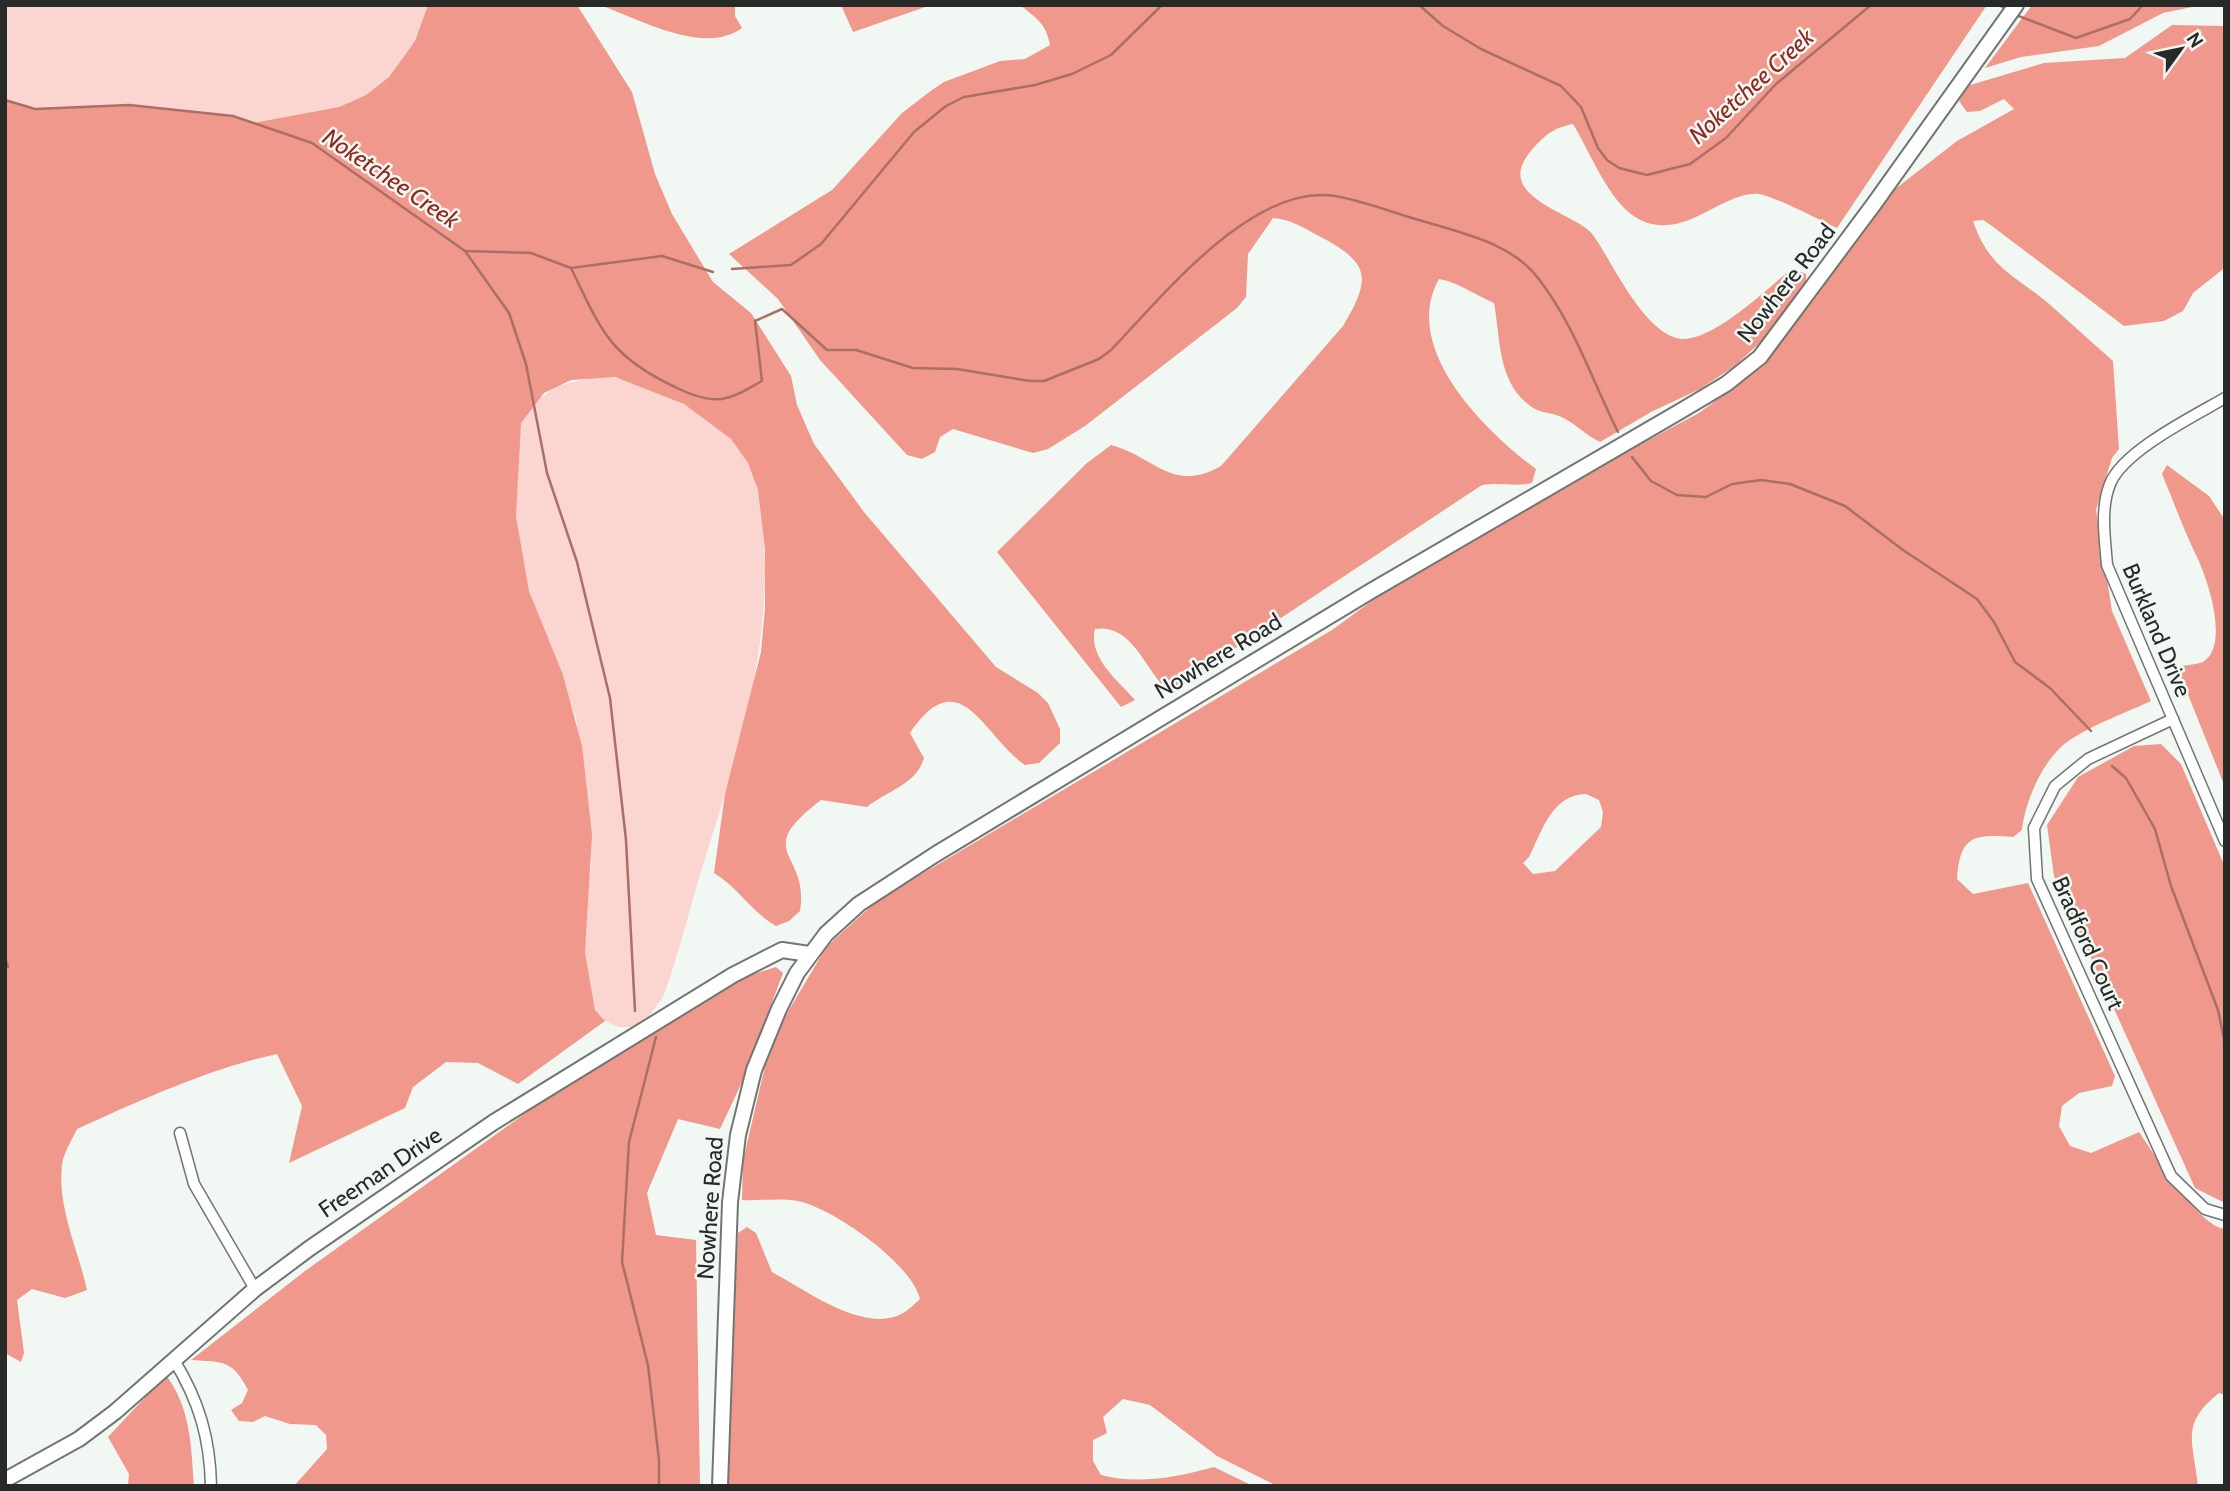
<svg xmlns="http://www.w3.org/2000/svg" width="2230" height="1491" font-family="Cabin,sans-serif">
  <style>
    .green { fill: #fbd6d0 }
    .forest { fill: #f0988b; fill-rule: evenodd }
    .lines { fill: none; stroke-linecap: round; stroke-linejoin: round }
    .stream { stroke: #ab6f66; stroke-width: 2.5 }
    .street-casing { stroke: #717672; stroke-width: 13 }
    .secondary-casing { stroke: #717672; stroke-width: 18 }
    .street { stroke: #fff; stroke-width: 10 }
    .secondary { stroke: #fff; stroke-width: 14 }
    .labels { text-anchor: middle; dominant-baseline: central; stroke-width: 5; stroke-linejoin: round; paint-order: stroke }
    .street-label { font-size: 23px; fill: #282a28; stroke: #f1f8f3 }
    .water-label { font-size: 24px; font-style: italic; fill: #8e2920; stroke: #f1f8f3 }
  </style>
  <rect width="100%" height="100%" fill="#f1f8f3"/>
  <g class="green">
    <path d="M 5,5 L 428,5 L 415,41 L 389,77 L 366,95 L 339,107 L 253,123 L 232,116 L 129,105 L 36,109 L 5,100 Z"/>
    <path d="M 600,376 C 625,378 648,387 671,398 C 700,411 731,432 747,461 C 760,485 762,511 764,538 C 771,646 740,747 708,849 C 692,898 681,949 663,997 L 646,1020 L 633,1027 L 618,1027 L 605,1021 L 595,1010 L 585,952 L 584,923 L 591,864 L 576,718 L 529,591 L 516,516 L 517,461 L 521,423 L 525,415 L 534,403 L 557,386 Z"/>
  </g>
  <g class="forest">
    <path d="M 428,5 L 577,5 L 632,92 L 655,174 L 672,214 L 713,282 L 751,313 L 791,376 L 797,405 L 814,444 L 864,512 L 996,667 L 1038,693 L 1048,703 L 1060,729 L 1060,743 L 1039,763 L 1025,765 C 983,736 960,659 910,733 L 924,758 C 916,785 888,790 867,807 L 821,800 C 750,854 810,851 800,911 L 789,921 L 776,926 C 749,910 739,888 714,873 L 725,794 L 761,652 L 765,608 L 765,549 L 758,490 L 748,463 L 731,439 L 684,404 L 615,377 L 571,380 L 544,393 L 521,423 L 516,516 L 529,591 L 563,675 L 582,746 L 592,834 L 585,952 L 595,1010 L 605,1021 L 518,1084 L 478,1063 L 446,1062 L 413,1087 L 405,1108 L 289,1163 L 302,1106 L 277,1054 C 208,1069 141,1100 77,1129 C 72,1140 63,1154 62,1165 C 57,1208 78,1249 87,1290 L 65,1298 L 32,1289 L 17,1300 L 24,1353 L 21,1362 L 5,1353 L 5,100 L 36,109 L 129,105 L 233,116 L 253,123 L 339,107 L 366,95 L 389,77 L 415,41 Z"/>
    <path d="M 600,5 L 735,5 L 735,16 L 742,28 C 704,56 639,19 600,5 Z"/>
    <path d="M 841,5 L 931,5 L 853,32 Z"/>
    <path d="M 1020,5 L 1987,5 L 1837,228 C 1819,220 1776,197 1759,194 C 1741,192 1719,206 1704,213 C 1626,255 1606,180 1573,124 C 1552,128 1544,136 1530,152 C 1492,198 1577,213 1593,235 C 1613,263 1644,334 1681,339 C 1712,342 1769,288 1792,268 L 1806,274 L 1806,289 L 1769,334 L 1736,365 L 1700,389 L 1651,412 L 1600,442 C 1585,435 1573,421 1559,416 C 1552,413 1544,413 1537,410 C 1497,388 1501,341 1494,303 C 1475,295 1458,282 1439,279 C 1400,348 1485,431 1536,469 L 1532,483 C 1515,487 1499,482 1482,485 L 1169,692 C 1145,671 1133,623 1095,629 C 1088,657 1117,680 1135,700 L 1121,707 L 997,552 L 1087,463 L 1111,445 C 1154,456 1172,494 1221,466 L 1343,326 C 1373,276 1369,262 1317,235 C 1302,227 1290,219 1273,218 L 1248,254 L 1246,297 L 1237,308 L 1085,426 L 1048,449 L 1033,453 L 953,429 L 940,437 L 935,452 L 922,459 L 907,455 L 820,360 L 778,299 L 729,254 L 832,190 L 902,113 L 932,90 L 944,82 L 1000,61 L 1025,59 L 1050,45 C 1046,23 1036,18 1020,5 Z"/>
    <path d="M 2032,5 L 2202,5 L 2163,13 L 2099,46 L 2021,57 L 1985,68 Z"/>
    <path d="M 2172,25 L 2225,26 L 2225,263 L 2222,270 L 2193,293 L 2183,311 L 2164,321 L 2124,326 L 1992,226 L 1983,220 L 1973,221 C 1989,268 2013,274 2048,303 C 2070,322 2091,342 2113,361 L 2119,449 L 2112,458 L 2096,510 L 2112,611 L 2151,701 C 2125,713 2097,723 2073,738 C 2045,754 2025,800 2022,830 L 2013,837 C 1974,834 1960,835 1957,879 L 1973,894 L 2028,883 L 2115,1076 L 2112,1086 L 2079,1093 L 2062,1106 L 2059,1126 L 2070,1146 L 2091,1153 L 2139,1132 C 2155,1155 2198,1226 2225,1229 L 2225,1395 L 2219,1393 C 2180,1424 2193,1441 2198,1486 L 1277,1486 L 1217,1456 L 1150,1405 L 1123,1399 L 1103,1417 L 1107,1433 L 1093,1440 L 1093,1461 L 1101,1475 C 1138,1485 1178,1477 1214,1467 L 1253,1486 L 723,1486 L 738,1233 L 747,1227 L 756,1233 L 772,1272 C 806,1290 865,1335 903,1313 C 909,1310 915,1303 920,1299 C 912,1264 836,1211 802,1202 C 784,1197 761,1201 742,1200 L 743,1161 L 771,1040 L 827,946 L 878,900 L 1332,630 L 1373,600 L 1551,492 L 1699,413 L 1762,366 L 1881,200 L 1957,141 L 2014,109 L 2004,99 L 1980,111 L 1967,112 L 1959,101 L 1967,86 L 2044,63 L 2125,58 ZM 1586,794 L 1599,800 L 1603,812 L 1601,827 L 1555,871 L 1533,874 L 1523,863 L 1529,857 C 1543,829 1552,795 1586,794 Z"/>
    <path d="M 2167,465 L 2209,496 L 2225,520 L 2225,787 L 2177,667 C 2185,665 2195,665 2203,662 C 2230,646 2208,578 2195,553 C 2183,528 2173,500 2162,474 Z"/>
    <path d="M 2161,744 L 2181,764 L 2225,867 L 2225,1203 L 2195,1188 L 2054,876 L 2047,825 L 2078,777 L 2134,746 Z"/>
    <path d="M 776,967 L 783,973 L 743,1080 L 720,1129 L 678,1119 L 647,1193 L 656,1235 L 696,1240 L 700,1486 L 294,1486 L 327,1449 L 326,1435 L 316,1425 L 290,1424 L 265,1416 L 253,1422 L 239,1421 L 231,1410 L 242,1403 L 248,1390 C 233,1360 223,1362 191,1360 L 305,1271 L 562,1087 L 722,984 Z"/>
    <path d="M 166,1375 C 191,1409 191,1445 194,1486 L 128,1486 L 129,1474 L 108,1437 Z"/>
  </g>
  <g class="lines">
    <g class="stream">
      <path d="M 1419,5 L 1443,26 L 1481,49 L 1561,86 L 1581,107 L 1598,148 L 1607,160 L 1619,168 L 1647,175 L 1690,164 L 1726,138 L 1776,84 L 1871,5"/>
      <path d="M 2000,5 L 2007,11"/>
      <path d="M 2016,15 L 2076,38 L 2130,19 L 2143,5"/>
      <path d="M 5,100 L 35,109 L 129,105 L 233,116 L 312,143 L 465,251 L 531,253 L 571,268 L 662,256 L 713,272"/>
      <path d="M 465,251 L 509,313 L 526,364 L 547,473 L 577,562 L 610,698 L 626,840 L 635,1011"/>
      <path d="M 571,268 C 601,330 609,356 675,387 C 689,394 706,401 722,399 C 736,397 749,388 762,381 L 755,321 L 782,309 L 827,350 L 856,350 L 913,368 L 957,369 L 1030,381 L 1044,381 L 1099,359 L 1111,350 C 1162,297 1252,183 1335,196 C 1365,201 1396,214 1426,222 C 1466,234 1512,244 1538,278 C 1574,324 1592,380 1618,432"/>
      <path d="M 732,269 L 791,265 L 821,244 L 914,132 L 946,106 L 964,97 L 1035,85 L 1072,74 L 1111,55 L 1162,5"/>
      <path d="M 1632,457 L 1651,481 L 1677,495 L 1706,497 L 1732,484 L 1761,480 L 1790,484 L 1845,506 L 1903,550 L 1977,599 L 1994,622 L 2015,662 L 2050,688 L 2091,731"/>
      <path d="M 2112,766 L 2126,778 L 2155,829 L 2171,886 L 2218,1010 L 2224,1039 L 2225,1108"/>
      <path d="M 5,958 L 8,967"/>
      <path d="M 656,1037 L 629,1142 L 622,1262 L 648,1365 L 659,1460 L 659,1486"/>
    </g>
    <g class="street-casing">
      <g id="street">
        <path d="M 2225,398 C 2194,416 2123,451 2110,484 C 2100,509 2105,539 2107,565 L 2225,841"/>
        <path d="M 2173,719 L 2088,759 L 2055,786 L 2034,828 L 2037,879 L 2171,1176 L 2205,1209 L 2225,1215"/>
        <path d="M 180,1133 L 194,1184 L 255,1289"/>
        <path d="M 174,1360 C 199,1401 210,1438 211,1486"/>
      </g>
    </g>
    <g class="secondary-casing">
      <g id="secondary">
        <path d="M 5,1480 L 79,1439 L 115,1412 L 255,1289 L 310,1248 L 494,1122 L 733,975 L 782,950 L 809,954"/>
        <path d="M 720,1486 L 730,1202 L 738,1135 L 754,1070 L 779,1009 L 797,973 L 826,934 L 859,904 L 936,854 L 1371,591 L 1679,412 L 1726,384 L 1760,357 L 1874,204 L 2016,5"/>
      </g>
    </g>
    <use href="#street" class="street"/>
    <use href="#secondary" class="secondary"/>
  </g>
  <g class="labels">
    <g class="street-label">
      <text transform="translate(1786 283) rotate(-52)">Nowhere Road</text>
      <text transform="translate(2157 630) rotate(67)">Burkland Drive</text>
      <text transform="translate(1218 656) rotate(-31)">Nowhere Road</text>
      <text transform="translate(2088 943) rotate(66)">Bradford Court</text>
      <text transform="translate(380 1172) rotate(-34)">Freeman Drive</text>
      <text transform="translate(710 1208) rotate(-86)">Nowhere Road</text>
    </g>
    <g class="water-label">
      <text transform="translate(1751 86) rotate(-42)">Noketchee Creek</text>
      <text transform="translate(391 178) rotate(34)">Noketchee Creek</text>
    </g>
  </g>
  <rect width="2230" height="1491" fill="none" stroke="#282a28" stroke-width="14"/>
  <g transform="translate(2181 49) rotate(57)" stroke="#f1f8f3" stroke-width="5" paint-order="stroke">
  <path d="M0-5L12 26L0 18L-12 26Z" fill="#282a28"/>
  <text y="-10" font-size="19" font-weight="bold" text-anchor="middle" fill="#282a28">N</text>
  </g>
</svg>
